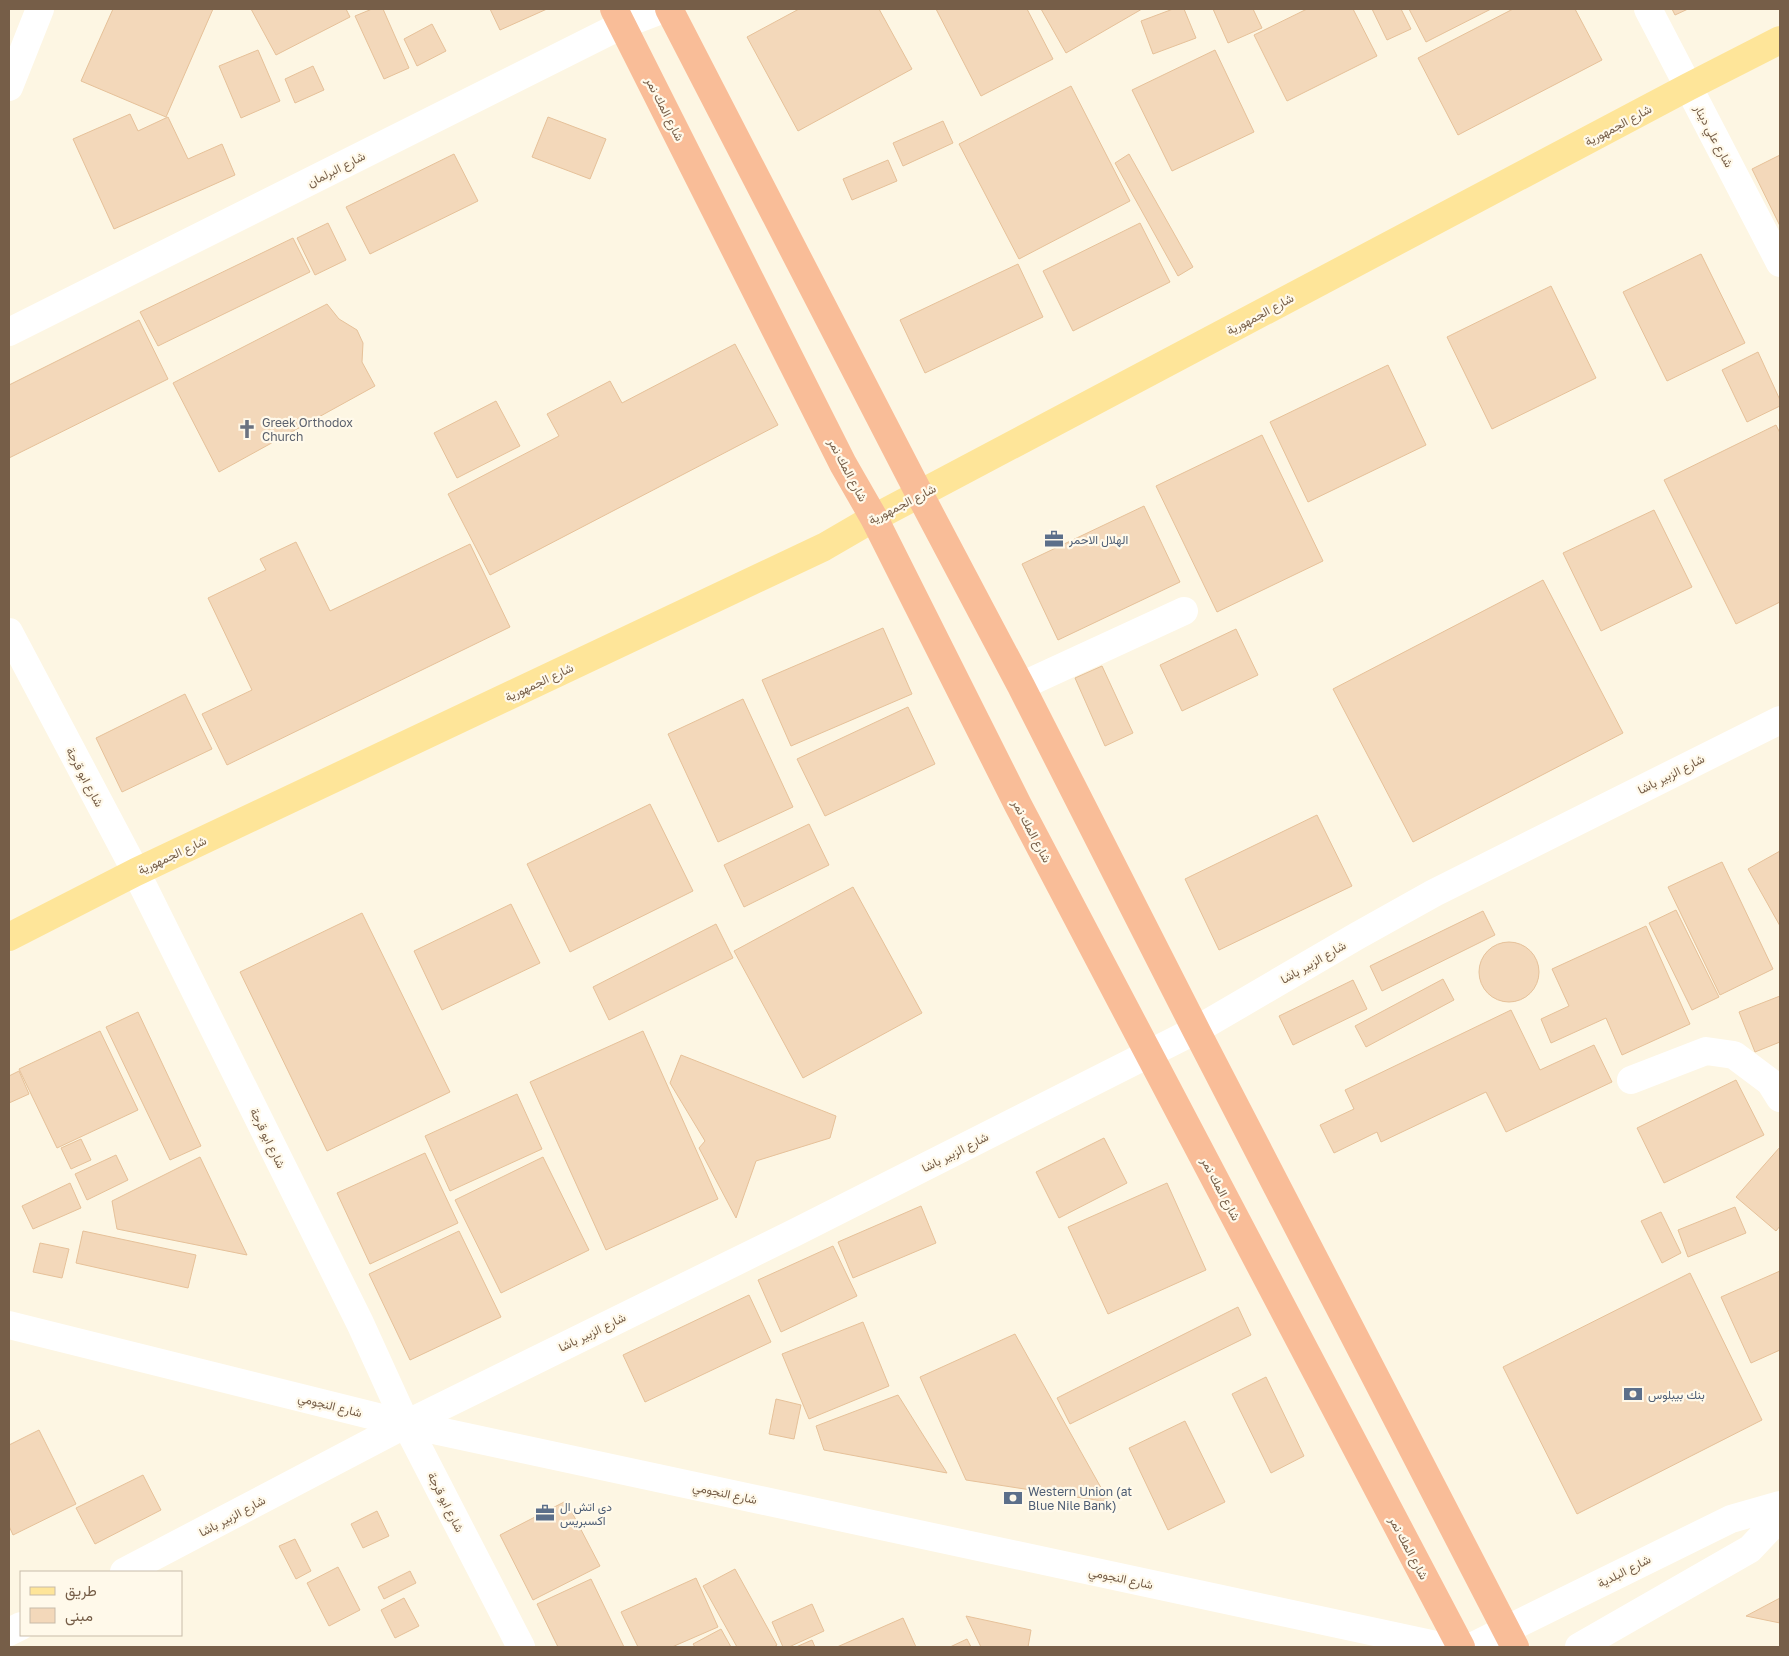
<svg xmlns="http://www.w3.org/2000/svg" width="1789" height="1656" font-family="'Golos Text',Vazirmatn,sans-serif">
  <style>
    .building { fill: #f3d8ba; stroke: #e6c199 }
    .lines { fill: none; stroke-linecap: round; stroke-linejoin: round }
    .minor { stroke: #fff; stroke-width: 28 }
    .major { stroke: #fee599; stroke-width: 28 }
    .highway { stroke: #f9bd98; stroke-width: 28 }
    .labels { text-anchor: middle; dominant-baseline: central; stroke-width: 4.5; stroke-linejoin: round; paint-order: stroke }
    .street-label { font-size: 12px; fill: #765e48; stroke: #fff9ea }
    .worship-label { font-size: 12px; fill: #5b616d; stroke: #fff9ea; text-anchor: start }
    .service-label { font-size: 12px; fill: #4e5e75; stroke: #fff9ea; text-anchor: start }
  </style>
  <rect width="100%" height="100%" fill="#fdf6e3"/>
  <g class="building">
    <path d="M 113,9 L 213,9 L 166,117 L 81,81 Z"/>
    <path d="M 251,9 L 346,9 L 350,17 L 276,55 Z"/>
    <path d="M 372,9 L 383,9 L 409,68 L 384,79 L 355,16 Z"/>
    <path d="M 490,9 L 547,9 L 500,30 Z"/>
    <path d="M 799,9 L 879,9 L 912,69 L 798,131 L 747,37 Z"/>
    <path d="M 936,9 L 1027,9 L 1053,59 L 981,96 Z"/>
    <path d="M 1041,9 L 1142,9 L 1066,53 Z"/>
    <path d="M 1173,9 L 1184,9 L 1196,38 L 1153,54 L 1141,21 Z"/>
    <path d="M 1213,9 L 1253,9 L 1262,28 L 1228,43 Z"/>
    <path d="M 1307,9 L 1353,9 L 1377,56 L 1287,101 L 1254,35 Z"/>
    <path d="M 1372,9 L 1401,9 L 1411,29 L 1387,40 Z"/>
    <path d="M 1409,9 L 1491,9 L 1426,42 Z"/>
    <path d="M 1513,9 L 1575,9 L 1602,60 L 1458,135 L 1418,58 Z"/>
    <path d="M 1672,9 L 1688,9 L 1675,15 Z"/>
    <path d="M 432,24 L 446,51 L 417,66 L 404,39 Z"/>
    <path d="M 258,50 L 280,101 L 241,118 L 219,66 Z"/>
    <path d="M 1215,50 L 1254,132 L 1172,171 L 1132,90 Z"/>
    <path d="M 313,66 L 324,90 L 295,103 L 285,79 Z"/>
    <path d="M 1071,86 L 1130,201 L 1019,259 L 959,144 Z"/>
    <path d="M 130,114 L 138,131 L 168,117 L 188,159 L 222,144 L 235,175 L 114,229 L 73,139 Z"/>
    <path d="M 548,117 L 606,139 L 590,179 L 532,157 Z"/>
    <path d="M 943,121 L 953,143 L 903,166 L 893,143 Z"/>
    <path d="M 454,154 L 478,201 L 370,254 L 346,207 Z"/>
    <path d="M 1129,154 L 1193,267 L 1178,276 L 1115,163 Z"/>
    <path d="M 1780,155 L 1780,226 L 1752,169 Z"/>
    <path d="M 888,160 L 897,181 L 852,200 L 843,179 Z"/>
    <path d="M 328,223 L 346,260 L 315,275 L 297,238 Z"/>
    <path d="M 1140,223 L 1170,282 L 1073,331 L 1043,271 Z"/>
    <path d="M 293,238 L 310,272 L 158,346 L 140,312 Z"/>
    <path d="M 1701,254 L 1745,343 L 1667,381 L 1623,292 Z"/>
    <path d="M 1018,264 L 1043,317 L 925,373 L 900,320 Z"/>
    <path d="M 1551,286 L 1596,378 L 1492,429 L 1447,337 Z"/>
    <path d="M 327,304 L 339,319 L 357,330 L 363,343 L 362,362 L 375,386 L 219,472 L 173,383 Z"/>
    <path d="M 139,320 L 168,379 L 9,458 L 9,385 Z"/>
    <path d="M 735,344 L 778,425 L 490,575 L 448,494 L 559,436 L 547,414 L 610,381 L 622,403 Z"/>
    <path d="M 1758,352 L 1780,400 L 1780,406 L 1747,422 L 1722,370 Z"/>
    <path d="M 1388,365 L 1426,445 L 1308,502 L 1270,422 Z"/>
    <path d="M 496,401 L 520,446 L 457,478 L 434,433 Z"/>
    <path d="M 1776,425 L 1780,433 L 1780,602 L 1736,624 L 1664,480 Z"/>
    <path d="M 1262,435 L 1323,561 L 1217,612 L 1156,486 Z"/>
    <path d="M 1144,506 L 1180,582 L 1058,640 L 1022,564 Z"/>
    <path d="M 1654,510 L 1692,587 L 1601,631 L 1563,553 Z"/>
    <path d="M 296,542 L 330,611 L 470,544 L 510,627 L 227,765 L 202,714 L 252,690 L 208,598 L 266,570 L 260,559 Z"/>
    <path d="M 1543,580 L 1623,733 L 1413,842 L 1333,689 Z"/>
    <path d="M 883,628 L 912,694 L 791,746 L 762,680 Z"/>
    <path d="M 1236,629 L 1258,675 L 1182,711 L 1160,665 Z"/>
    <path d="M 1102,666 L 1133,733 L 1105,746 L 1075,678 Z"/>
    <path d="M 185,694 L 212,749 L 122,792 L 96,738 Z"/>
    <path d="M 743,699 L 793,807 L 718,842 L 668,734 Z"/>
    <path d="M 908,707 L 935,764 L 825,816 L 797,759 Z"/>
    <path d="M 650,804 L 693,891 L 570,952 L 527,864 Z"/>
    <path d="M 1317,815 L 1352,886 L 1219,950 L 1185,879 Z"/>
    <path d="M 809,824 L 829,865 L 744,907 L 724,865 Z"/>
    <path d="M 1780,851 L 1780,926 L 1748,869 Z"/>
    <path d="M 1722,862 L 1773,969 L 1720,995 L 1668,887 Z"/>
    <path d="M 853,887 L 922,1013 L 803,1078 L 734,951 Z"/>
    <path d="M 511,904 L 540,963 L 442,1010 L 414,951 Z"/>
    <path d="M 1676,910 L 1719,997 L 1692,1010 L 1649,923 Z"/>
    <path d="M 1483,911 L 1495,935 L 1382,991 L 1370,966 Z"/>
    <path d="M 362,913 L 450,1092 L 327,1151 L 240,972 Z"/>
    <path d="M 716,924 L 733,958 L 609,1020 L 593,987 Z"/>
    <path d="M 1646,926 L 1690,1024 L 1622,1055 L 1606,1018 L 1551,1043 L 1541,1019 L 1569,1006 L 1552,969 Z"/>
    <circle cx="1509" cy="972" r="30"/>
    <path d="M 1443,979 L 1454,1000 L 1366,1047 L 1355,1026 Z"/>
    <path d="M 1353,980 L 1367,1009 L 1293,1045 L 1279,1016 Z"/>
    <path d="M 1780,996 L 1780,1042 L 1755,1052 L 1739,1012 Z"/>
    <path d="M 1511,1010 L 1540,1070 L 1594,1045 L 1612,1082 L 1506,1132 L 1486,1092 L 1381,1142 L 1377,1132 L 1334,1153 L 1320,1125 L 1354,1109 L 1345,1090 Z"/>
    <path d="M 138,1012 L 201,1146 L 170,1160 L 106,1027 Z"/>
    <path d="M 100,1031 L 138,1110 L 57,1148 L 19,1069 Z"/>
    <path d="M 643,1031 L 718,1199 L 606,1250 L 530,1082 Z"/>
    <path d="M 681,1055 L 836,1116 L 830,1138 L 756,1161 L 736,1218 L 699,1148 L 705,1141 L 670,1083 Z"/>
    <path d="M 19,1071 L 29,1094 L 9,1103 L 9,1076 Z"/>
    <path d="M 1736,1080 L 1764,1135 L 1664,1183 L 1637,1128 Z"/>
    <path d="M 517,1094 L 542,1149 L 450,1191 L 425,1136 Z"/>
    <path d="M 1104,1138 L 1127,1183 L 1059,1218 L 1036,1172 Z"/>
    <path d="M 81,1139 L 91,1160 L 71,1169 L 61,1148 Z"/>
    <path d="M 1780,1147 L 1780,1226 L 1776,1231 L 1736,1197 Z"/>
    <path d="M 425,1153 L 458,1223 L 370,1264 L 337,1193 Z"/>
    <path d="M 116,1155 L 128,1180 L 87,1200 L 75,1174 Z"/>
    <path d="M 200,1157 L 247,1255 L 117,1229 L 112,1201 Z"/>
    <path d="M 543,1157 L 589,1250 L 501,1293 L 455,1200 Z"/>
    <path d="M 70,1183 L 81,1208 L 33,1229 L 22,1206 Z"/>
    <path d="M 1167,1183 L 1206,1270 L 1108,1314 L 1068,1227 Z"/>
    <path d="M 921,1206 L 936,1243 L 853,1278 L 838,1242 Z"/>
    <path d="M 1735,1207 L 1746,1233 L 1688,1257 L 1678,1230 Z"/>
    <path d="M 1661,1212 L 1681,1253 L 1662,1263 L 1641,1221 Z"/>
    <path d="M 83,1231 L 196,1255 L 188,1288 L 76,1263 Z"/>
    <path d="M 459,1231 L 501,1317 L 410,1360 L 369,1274 Z"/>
    <path d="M 40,1243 L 69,1249 L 62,1278 L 33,1272 Z"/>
    <path d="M 833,1246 L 857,1296 L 781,1332 L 758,1280 Z"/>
    <path d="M 1780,1271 L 1780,1350 L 1751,1363 L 1721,1297 Z"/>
    <path d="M 1690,1273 L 1762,1420 L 1577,1514 L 1503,1367 Z"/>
    <path d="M 749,1295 L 771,1342 L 645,1402 L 623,1355 Z"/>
    <path d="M 1238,1307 L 1251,1335 L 1070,1424 L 1057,1398 Z"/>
    <path d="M 863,1322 L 889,1386 L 809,1419 L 782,1354 Z"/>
    <path d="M 1015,1334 L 1109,1502 L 966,1480 L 920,1377 Z"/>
    <path d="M 1266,1377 L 1304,1456 L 1271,1473 L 1232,1394 Z"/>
    <path d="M 898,1395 L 947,1473 L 824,1450 L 816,1426 Z"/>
    <path d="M 776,1399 L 801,1405 L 794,1439 L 769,1434 Z"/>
    <path d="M 1185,1421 L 1225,1502 L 1168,1530 L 1129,1448 Z"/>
    <path d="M 39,1430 L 76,1504 L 13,1535 L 9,1526 L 9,1445 Z"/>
    <path d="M 143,1475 L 161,1510 L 95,1544 L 76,1508 Z"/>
    <path d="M 566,1501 L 600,1566 L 533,1600 L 500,1535 Z"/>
    <path d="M 377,1511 L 389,1536 L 363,1548 L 351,1524 Z"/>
    <path d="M 295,1539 L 311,1571 L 296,1579 L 279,1546 Z"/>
    <path d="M 338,1567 L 360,1610 L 329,1626 L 307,1583 Z"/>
    <path d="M 735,1569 L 777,1645 L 774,1647 L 737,1647 L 703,1586 Z"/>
    <path d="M 410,1571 L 416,1583 L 384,1599 L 378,1587 Z"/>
    <path d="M 696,1578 L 718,1627 L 672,1647 L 638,1647 L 621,1612 Z"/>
    <path d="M 591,1579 L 624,1647 L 558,1647 L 537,1604 Z"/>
    <path d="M 404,1598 L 419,1626 L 395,1638 L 381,1610 Z"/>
    <path d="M 1780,1598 L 1780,1623 L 1746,1616 Z"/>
    <path d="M 812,1604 L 824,1631 L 789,1647 L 783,1647 L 772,1622 Z"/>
    <path d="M 966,1616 L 1031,1630 L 1028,1647 L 981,1647 Z"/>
    <path d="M 903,1618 L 916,1647 L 837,1647 Z"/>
    <path d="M 721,1629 L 731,1647 L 695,1647 L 693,1644 Z"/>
    <path d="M 967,1639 L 971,1647 L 950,1647 Z"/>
    <path d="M 812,1640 L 815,1647 L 796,1647 Z"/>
  </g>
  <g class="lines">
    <g class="minor">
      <path d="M 1648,9 L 1780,263"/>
      <path d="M 9,87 L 40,9"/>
      <path d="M 9,332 L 622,25 L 664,9"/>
      <path d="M 9,632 L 136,872 L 360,1323 L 406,1424 L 521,1647"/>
      <path d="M 1021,686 L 1184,611"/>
      <path d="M 1631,1080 L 1706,1051 L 1734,1055 L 1770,1082 L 1780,1098"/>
      <path d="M 9,1325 L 406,1424 L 1445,1647"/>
      <path d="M 124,1572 L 406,1424 L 794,1233 L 1196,1030 L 1357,936 L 1434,893 L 1780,720"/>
      <path d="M 9,1632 L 21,1626"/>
      <path d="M 1471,1647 L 1731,1519 L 1780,1505"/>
      <path d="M 1579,1647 L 1750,1549 L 1780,1517"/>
    </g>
    <path class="major" d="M 9,937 L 136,872 L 824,547 L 874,518 L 1688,87 L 1780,40"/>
    <g class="highway">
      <path d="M 614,9 L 843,464 L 874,518 L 1018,805 L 1461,1647"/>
      <path d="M 669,9 L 920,495 L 1021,686 L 1196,1030 L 1515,1647"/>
    </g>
  </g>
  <defs>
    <g id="church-bare" transform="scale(1.5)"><path d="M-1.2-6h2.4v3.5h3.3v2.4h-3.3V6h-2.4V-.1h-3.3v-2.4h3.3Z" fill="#6b7280" stroke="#fff9ea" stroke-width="2.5" paint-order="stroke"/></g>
    <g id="office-bare" transform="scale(1.5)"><path d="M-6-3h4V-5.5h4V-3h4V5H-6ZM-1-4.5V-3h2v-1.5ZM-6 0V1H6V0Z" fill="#5c6f8a" stroke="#fff9ea" stroke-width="2.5" paint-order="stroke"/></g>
    <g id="bank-bare" transform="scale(1.5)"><path d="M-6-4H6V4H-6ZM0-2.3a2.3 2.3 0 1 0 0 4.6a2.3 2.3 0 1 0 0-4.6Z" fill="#5c6f8a" stroke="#fff9ea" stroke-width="2.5" paint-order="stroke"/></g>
  </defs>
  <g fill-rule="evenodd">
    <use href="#church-bare" x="247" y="429"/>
    <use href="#office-bare" x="1054" y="539"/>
    <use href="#bank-bare" x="1633" y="1394"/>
    <use href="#bank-bare" x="1013" y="1498"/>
    <use href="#office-bare" x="545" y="1513"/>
  </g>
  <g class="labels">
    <g class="street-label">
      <text transform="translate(665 109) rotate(63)">شارع المك نمر</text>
      <text transform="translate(1618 125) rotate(-28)">شارع الجمهورية</text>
      <text transform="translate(1714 136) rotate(62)">شارع علي دينار</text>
      <text transform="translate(336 169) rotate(-27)">شارع البرلمان</text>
      <text transform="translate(1260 314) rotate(-28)">شارع الجمهورية</text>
      <text transform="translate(848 470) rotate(62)">شارع المك نمر</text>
      <text transform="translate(902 504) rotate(-27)">شارع الجمهورية</text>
      <text transform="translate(539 682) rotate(-25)">شارع الجمهورية</text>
      <text transform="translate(1671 774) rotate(-27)">شارع الزبير باشا</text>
      <text transform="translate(85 777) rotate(62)">شارع ابو قرجة</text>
      <text transform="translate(1032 831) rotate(62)">شارع المك نمر</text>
      <text transform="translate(172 855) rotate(-25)">شارع الجمهورية</text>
      <text transform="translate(1313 962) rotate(-30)">شارع الزبير باشا</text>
      <text transform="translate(268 1138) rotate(64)">شارع ابو قرجة</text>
      <text transform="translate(955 1152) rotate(-27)">شارع الزبير باشا</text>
      <text transform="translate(1221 1189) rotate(62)">شارع المك نمر</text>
      <text transform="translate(592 1332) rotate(-26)">شارع الزبير باشا</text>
      <text transform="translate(330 1405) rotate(14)">شارع النجومي</text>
      <text transform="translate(725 1493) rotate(12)">شارع النجومي</text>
      <text transform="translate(446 1502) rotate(63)">شارع ابو قرجة</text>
      <text transform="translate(232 1516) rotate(-28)">شارع الزبير باشا</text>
      <text transform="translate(1409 1548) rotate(62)">شارع المك نمر</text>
      <text transform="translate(1624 1571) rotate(-27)">شارع البلدية</text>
      <text transform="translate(1121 1578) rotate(12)">شارع النجومي</text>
    </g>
    <g class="worship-label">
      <text x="262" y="422">Greek Orthodox<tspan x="262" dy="14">Church</tspan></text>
    </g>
    <g class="service-label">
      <text x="1069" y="539">الهلال الاحمر</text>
      <text x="1648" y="1394">بنك بيبلوس</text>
      <text x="1028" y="1491">Western Union (at<tspan x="1028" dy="14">Blue Nile Bank)</tspan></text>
      <text x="560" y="1506">دي اتش ال<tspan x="560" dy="14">اكسبريس</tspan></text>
    </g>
  </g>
  <rect width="1789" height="1656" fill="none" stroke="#765e48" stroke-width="20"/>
  <rect x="20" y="1571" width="162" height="65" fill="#fff9ea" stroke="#c8bba9"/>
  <rect x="30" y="1587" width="25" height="8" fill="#fee599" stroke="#c8bba9"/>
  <text x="65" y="1596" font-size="15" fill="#765e48">طريق</text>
  <rect x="30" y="1608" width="25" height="15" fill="#f3d8ba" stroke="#c8bba9"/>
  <text x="65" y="1621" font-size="15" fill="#765e48">مبنى</text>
</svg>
